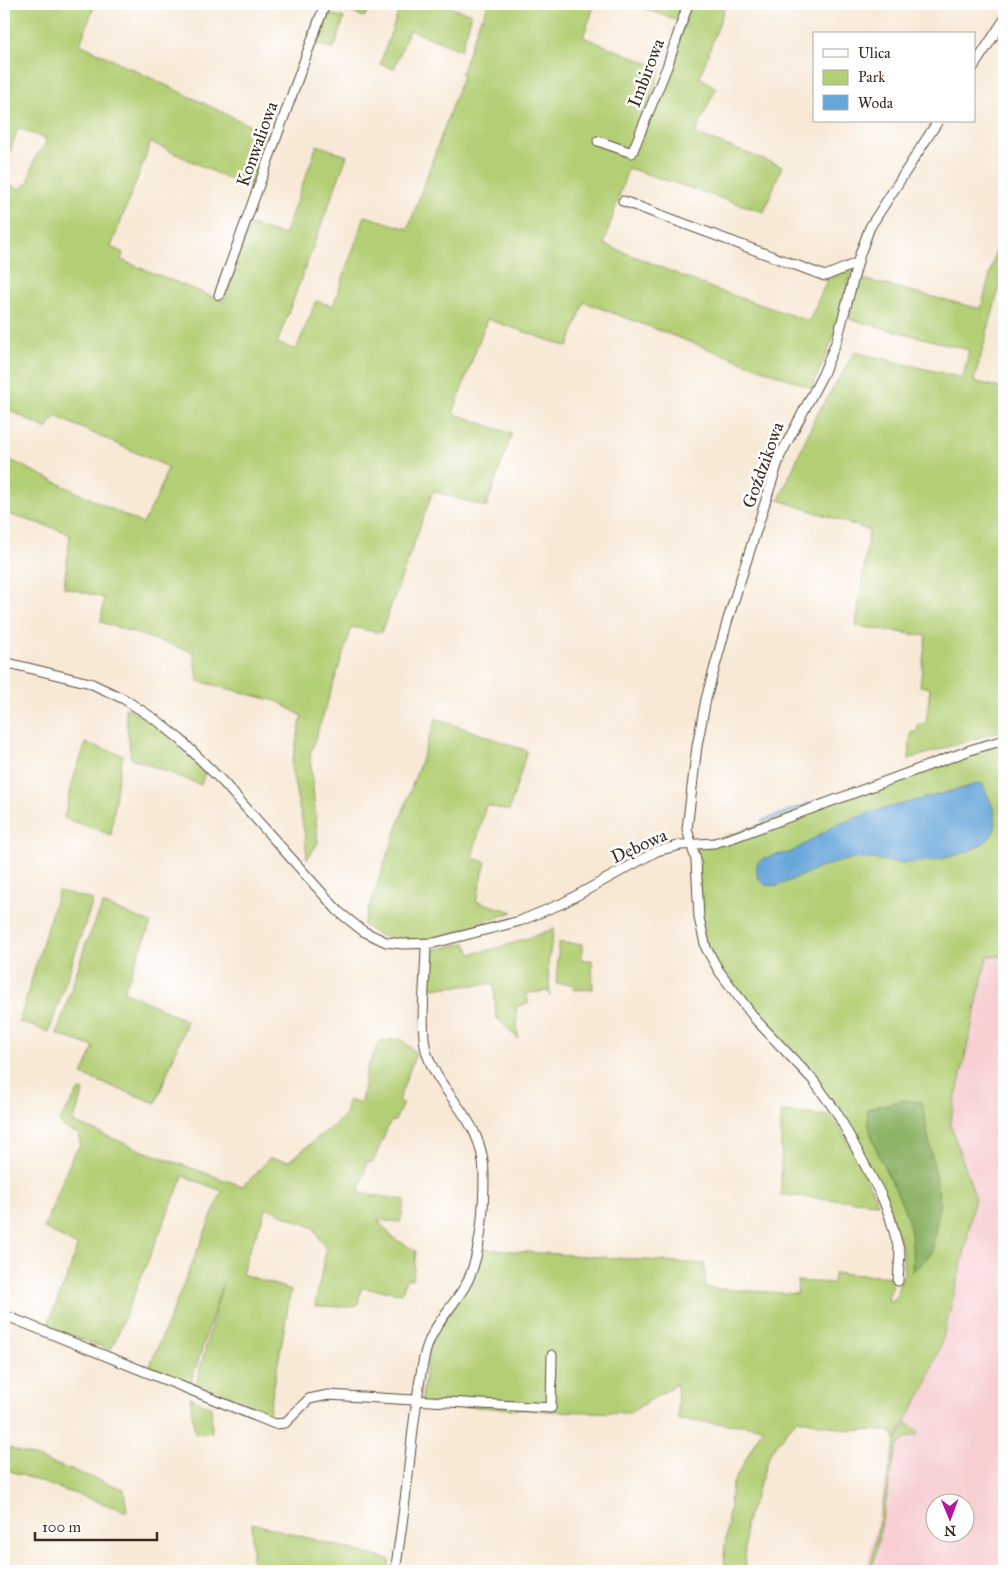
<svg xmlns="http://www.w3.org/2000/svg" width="1008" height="1575" font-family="'IM FELL Great Primer',serif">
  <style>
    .built { fill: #f7cfd1; fill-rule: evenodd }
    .green { fill: #b3cf75; stroke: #777c4a }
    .forest { fill: #8eb266; stroke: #646e42 }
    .water { fill: #66a6d9; stroke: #50687c }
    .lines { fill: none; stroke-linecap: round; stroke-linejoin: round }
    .stream { stroke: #66a6d9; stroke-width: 2.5 }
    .minor-casing { stroke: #57473a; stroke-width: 11 }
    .minor { stroke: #fff; stroke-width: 9 }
    .labels { text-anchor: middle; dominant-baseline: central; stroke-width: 5; stroke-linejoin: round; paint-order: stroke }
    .street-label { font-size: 18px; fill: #3b2a1e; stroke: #fff }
  </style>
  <rect width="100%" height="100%" fill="#fff"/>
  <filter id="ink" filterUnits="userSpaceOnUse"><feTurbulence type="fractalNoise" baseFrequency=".02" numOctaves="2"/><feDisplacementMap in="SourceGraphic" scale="10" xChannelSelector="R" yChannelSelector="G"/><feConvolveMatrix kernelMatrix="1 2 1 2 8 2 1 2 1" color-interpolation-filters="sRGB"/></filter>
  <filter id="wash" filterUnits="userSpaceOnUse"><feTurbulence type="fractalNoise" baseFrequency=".0096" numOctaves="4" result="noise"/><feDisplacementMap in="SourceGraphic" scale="20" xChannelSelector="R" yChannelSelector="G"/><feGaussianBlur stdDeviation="1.12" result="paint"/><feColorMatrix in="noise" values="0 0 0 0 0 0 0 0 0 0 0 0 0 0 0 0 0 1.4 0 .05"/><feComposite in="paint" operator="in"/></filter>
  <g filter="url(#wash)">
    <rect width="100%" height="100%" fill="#f8e9d6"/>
    <path class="built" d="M 1004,956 L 1004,1571 L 865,1571 L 895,1441 L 926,1385 L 943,1338 L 964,1254 L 975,1196 L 950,1124 L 987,957 ZM 936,1502 L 966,1502 L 966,1532 L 936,1532 Z"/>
    <g class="green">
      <path d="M 4,4 L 95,4 L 80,44 L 272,136 L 256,177 L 250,184 L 235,182 L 151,142 L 111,247 L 123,253 L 121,260 L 223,301 L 250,225 L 284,235 L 317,145 L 347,156 L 277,343 L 296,350 L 316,301 L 333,306 L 365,216 L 408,229 L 463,75 L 461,74 L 481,17 L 483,18 L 488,4 L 595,4 L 583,37 L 661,68 L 646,114 L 654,117 L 691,4 L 726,4 L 700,77 L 716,88 L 695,134 L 782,166 L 764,212 L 628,168 L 604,244 L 714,289 L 809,321 L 828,278 L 852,269 L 838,327 L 812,388 L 584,302 L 568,347 L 487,319 L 453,413 L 512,434 L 486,507 L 433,491 L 381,633 L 352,627 L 310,755 L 318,843 L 307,859 L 305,836 L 291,767 L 302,716 L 279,702 L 198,681 L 193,652 L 101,622 L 104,598 L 64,587 L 70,535 L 60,530 L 4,513 L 4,457 L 143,524 L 158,495 L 168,467 L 55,416 L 47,429 L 9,410 L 4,418 L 4,183 L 20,189 L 29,180 L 35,158 L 45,145 L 46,139 L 18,128 L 4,169 Z"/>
      <path d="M 328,4 L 375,4 L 364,17 Z"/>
      <path d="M 401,4 L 439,4 L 472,14 L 461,50 L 409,30 L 394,69 L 380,64 Z"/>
      <path d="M 631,4 L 684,4 L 678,20 Z"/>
      <path d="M 326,13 L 344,18 L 334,49 L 314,43 Z"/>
      <path d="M 1004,218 L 1004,286 L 1000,285 L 974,381 L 1004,389 L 1004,730 L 909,759 L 911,732 L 917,732 L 918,724 L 926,723 L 930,688 L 920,686 L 926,636 L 856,626 L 869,530 L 779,500 L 815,418 L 855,352 L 963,378 L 969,350 L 849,319 L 858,278 L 981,309 Z"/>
      <path d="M 128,708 C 158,727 181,748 205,773 L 201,785 L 131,758 L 125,709 Z"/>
      <path d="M 436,718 L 527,751 L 509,811 L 486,805 L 472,858 L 486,862 L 476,901 L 513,912 C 474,925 421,952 380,935 C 374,933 368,928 363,925 Z"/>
      <path d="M 1004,742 L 1004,956 L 987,957 L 950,1124 L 975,1196 L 964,1254 L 943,1338 L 926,1385 L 895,1441 L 892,1433 L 888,1431 L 848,1430 L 797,1419 L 771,1451 L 745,1525 L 745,1571 L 725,1571 L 724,1554 L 732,1485 L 763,1427 L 678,1420 L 677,1384 L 629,1413 L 550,1411 L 421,1404 L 428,1353 L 433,1339 L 482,1249 L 705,1264 L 705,1288 L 797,1294 L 798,1281 L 833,1283 L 834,1273 L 894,1277 L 888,1300 L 894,1301 L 904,1272 L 902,1246 L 889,1214 L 837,1113 L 789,1056 L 706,948 L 697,885 L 697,846 Z"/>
      <path d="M 86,743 L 123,755 L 117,784 L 111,835 L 64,818 L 75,773 Z"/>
      <path d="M 58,891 L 93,900 L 49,1032 L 19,1022 Z"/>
      <path d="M 103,904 L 151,923 L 124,991 L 187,1021 L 156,1103 L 82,1075 L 94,1047 L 57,1034 L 85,946 Z"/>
      <path d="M 554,929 L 548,963 L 550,996 L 548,991 L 527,993 L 528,1004 L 516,1006 L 518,1039 L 496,1017 L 494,984 L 430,988 L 429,973 L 432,950 L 466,943 L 471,954 L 505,946 Z"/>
      <path d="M 559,943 L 582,944 L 582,960 L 592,960 L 593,989 L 574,990 L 573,984 L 556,984 Z"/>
      <path d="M 401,1039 L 414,1051 L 415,1056 L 398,1101 L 403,1103 L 395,1121 L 390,1122 L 373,1162 L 367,1162 L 359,1193 L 405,1200 L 400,1222 L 377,1220 L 393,1238 L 416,1251 L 413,1279 L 406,1279 L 402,1293 L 361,1288 L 358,1305 L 351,1307 L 315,1306 L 326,1250 L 314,1228 L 267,1208 L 246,1258 L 242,1274 L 291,1290 L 268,1419 L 195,1388 L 223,1282 L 190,1386 L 149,1368 L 222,1191 L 183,1176 L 111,1350 L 47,1327 C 57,1300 70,1274 77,1246 L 44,1228 L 73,1155 L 80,1145 L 79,1134 L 65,1128 L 59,1122 L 79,1090 L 84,1091 L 73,1122 L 146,1152 L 242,1186 L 257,1173 L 269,1158 L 289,1161 L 345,1116 L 348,1100 L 361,1104 L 366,1071 L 380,1041 Z"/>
      <path d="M 781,1112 L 831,1116 L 847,1139 L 878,1203 L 781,1195 Z"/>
      <path d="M 190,1397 L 211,1407 L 212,1432 L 195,1434 Z"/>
      <path d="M 907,1423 L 919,1432 L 917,1435 C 906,1437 900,1440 896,1451 L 872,1571 L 869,1571 L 895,1444 Z"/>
      <path d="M 4,1446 L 124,1489 L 127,1512 L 4,1469 Z"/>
      <path d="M 252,1523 L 390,1560 L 388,1571 L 252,1571 Z"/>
    </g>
    <path class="forest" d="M 902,1100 L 922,1102 L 940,1201 L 932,1253 L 912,1272 C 912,1258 913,1242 910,1229 C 901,1187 868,1153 867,1109 Z"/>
    <path class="water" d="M 982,783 C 987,795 996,810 996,823 C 996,854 926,863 903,863 C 887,862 870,857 854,859 C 830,861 800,877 777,886 L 765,885 L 758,878 L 756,867 L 759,861 L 774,855 L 790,853 L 834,826 L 875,811 Z"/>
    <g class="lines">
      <path class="stream" d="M 762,821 L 829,797"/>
    </g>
  </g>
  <g filter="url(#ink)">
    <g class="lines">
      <g class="minor-casing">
        <g id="minor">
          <path d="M 974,66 L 1004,20"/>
          <path d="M 598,141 L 632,153 L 667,67 L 688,4"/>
          <path d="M 623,201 L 825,276 L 857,263"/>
          <path d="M 219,295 L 325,4"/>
          <path d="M 4,662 L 90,683 L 124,699 L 159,722 L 181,740 L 223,782 L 339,912 L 363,931 L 386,942 L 403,944 L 434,943 L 520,921 L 563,903 L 657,851 L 681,845 L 714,843 L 732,838 L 973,749 L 1004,740"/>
          <path d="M 898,1281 L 900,1253 L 889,1214 L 881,1195 L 837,1113 L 813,1080 L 756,1020 L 719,971 L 706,948 L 699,918 L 696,860 L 687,829 L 697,746 L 706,699 L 728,619 L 780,456 L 823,374 L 837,340 L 860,254 L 870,227 L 938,121"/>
          <path d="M 4,1315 L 275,1424 L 285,1423 L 309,1399 L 328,1395 L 551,1408 L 552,1355"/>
          <path d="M 395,1571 C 403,1524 408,1476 413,1429 C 417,1402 419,1376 426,1350 C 433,1325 452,1308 465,1286 C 481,1258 484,1207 484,1175 C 484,1119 442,1099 427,1054 C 419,1029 426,973 426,944"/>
        </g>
      </g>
      <use href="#minor" class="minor"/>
    </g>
  </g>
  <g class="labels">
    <g class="street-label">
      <text transform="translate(646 73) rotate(-69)">Imbirowa</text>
      <text transform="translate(257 144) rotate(-70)">Konwaliowa</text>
      <text transform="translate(763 465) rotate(-70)">Goździkowa</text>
      <text transform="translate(639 846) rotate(-24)">Dębowa</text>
    </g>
  </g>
  <rect width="1008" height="1575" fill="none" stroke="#fff" stroke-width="20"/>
  <rect x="813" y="32" width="162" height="90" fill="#ffffff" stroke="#b1aaa5"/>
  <rect x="823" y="49" width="25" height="8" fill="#ffffff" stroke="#b1aaa5"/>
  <text x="858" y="58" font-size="15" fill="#3b2a1e">Ulica</text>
  <rect x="823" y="70" width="25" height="15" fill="#b3cf75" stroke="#b1aaa5"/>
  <text x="858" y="82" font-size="15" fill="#3b2a1e">Park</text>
  <rect x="823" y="95" width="25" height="15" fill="#66a6d9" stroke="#b1aaa5"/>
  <text x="858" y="108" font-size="15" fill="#3b2a1e">Woda</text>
  <g transform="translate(950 1518) rotate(179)"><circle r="24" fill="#ffffff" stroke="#b1aaa5"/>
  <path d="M0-4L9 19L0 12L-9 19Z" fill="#b5179e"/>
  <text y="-8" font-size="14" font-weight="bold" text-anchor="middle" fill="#3b2a1e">N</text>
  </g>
  <path d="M35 1532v8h122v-8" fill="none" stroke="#3b2a1e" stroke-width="2.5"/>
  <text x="42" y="1532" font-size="15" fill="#3b2a1e" stroke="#ffffff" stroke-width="4" paint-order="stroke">100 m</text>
</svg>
